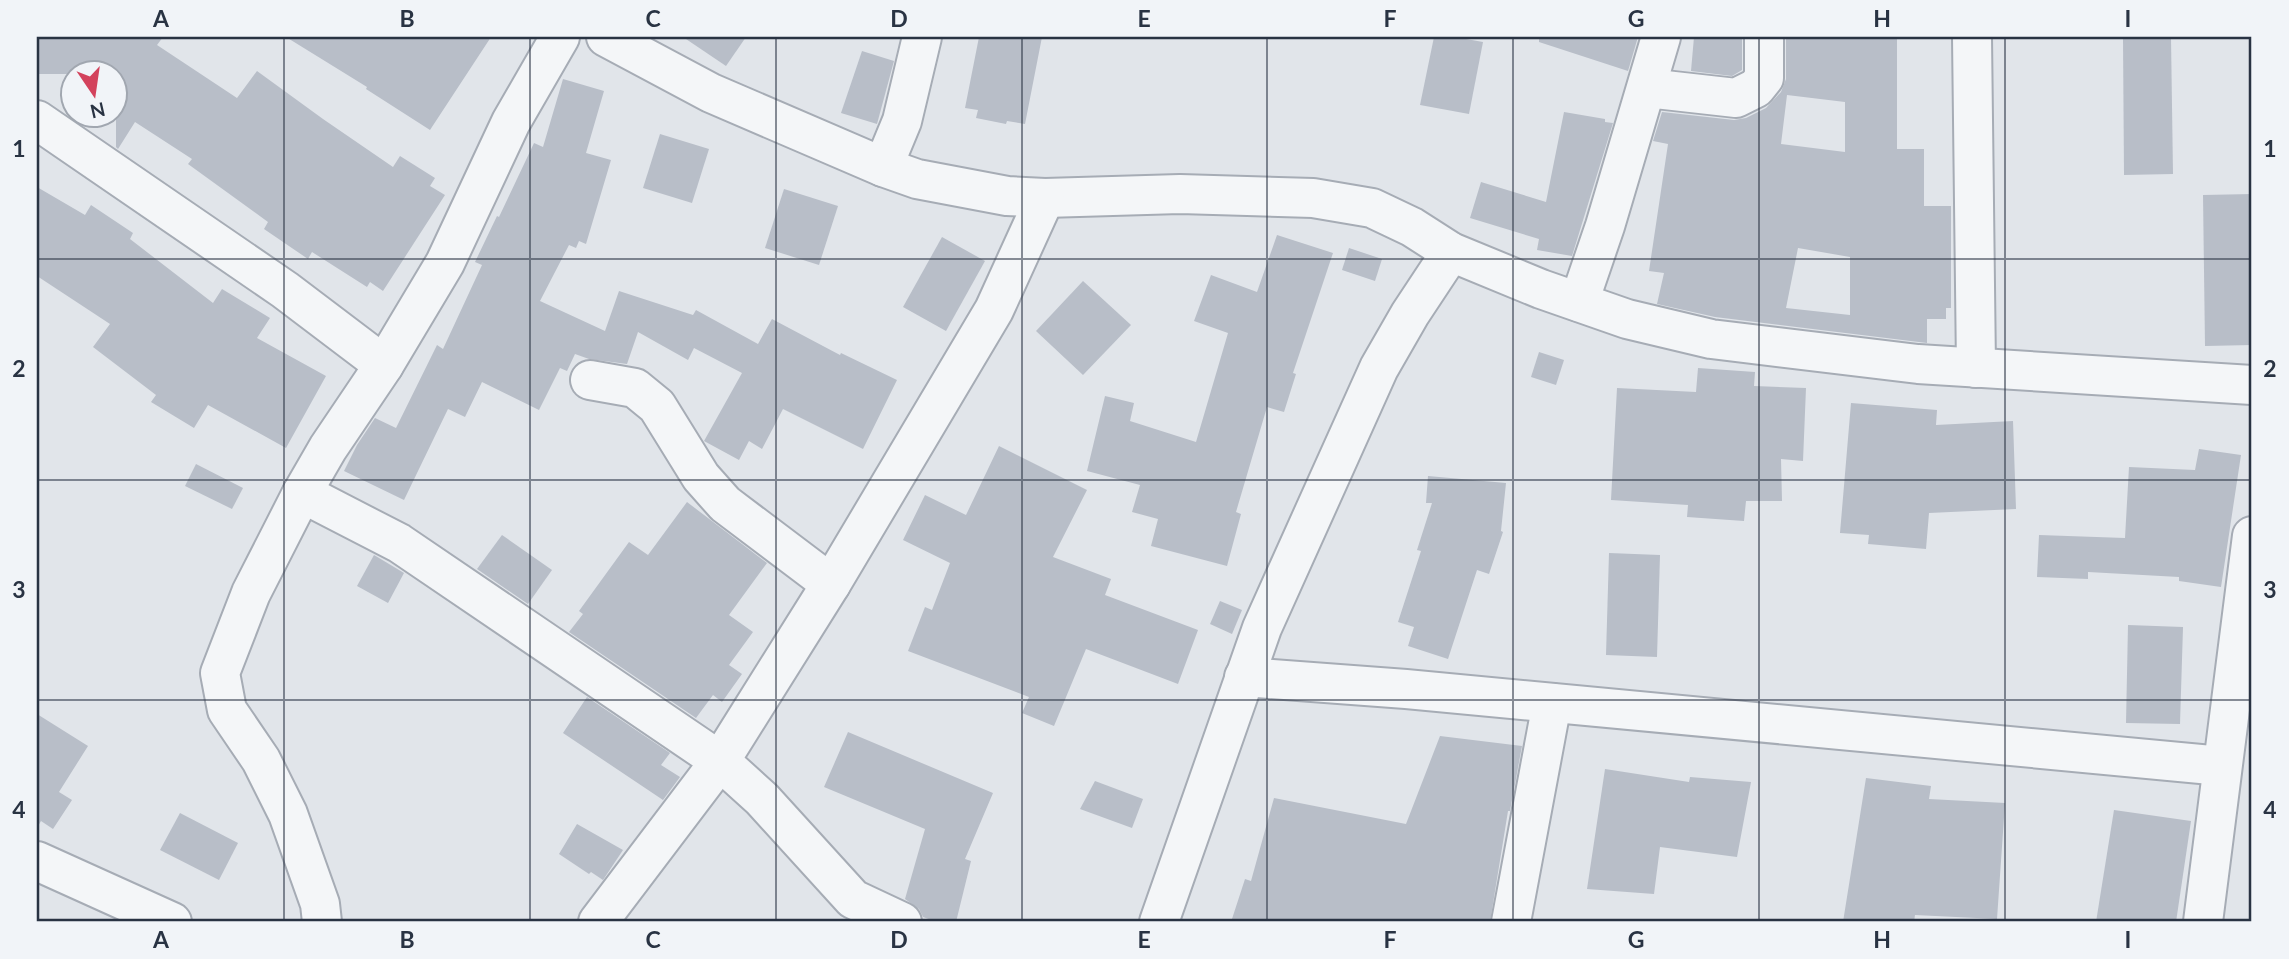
<svg xmlns="http://www.w3.org/2000/svg" width="2289" height="959" font-family="Lato,sans-serif">
  <style>
    .building { fill: #b8bec8; fill-rule: evenodd }
    .lines { fill: none; stroke-linecap: round; stroke-linejoin: round }
    .minor-casing { stroke: #a6acb5; stroke-width: 42 }
    .minor { stroke: #f4f6f8; stroke-width: 38 }
    .grid { fill: none; stroke: #293343; stroke-width: 2; stroke-opacity: 0.55 }
    .neatline { fill: none; stroke: #293343; stroke-width: 2.5 }
    .grid-label { font-size: 23px; text-anchor: middle; font-weight: bold; fill: #293343 }
  </style>
  <rect width="100%" height="100%" fill="#e1e5ea"/>
  <g class="building">
    <path d="M 37,37 L 163,37 L 157,45 L 237,98 L 257,71 L 323,119 L 393,167 L 400,156 L 435,178 L 430,186 L 445,195 L 383,291 L 370,282 L 367,287 L 312,252 L 308,259 L 264,229 L 268,222 L 188,164 L 192,159 L 135,122 L 118,149 L 116,147 L 116,74 L 37,74 Z"/>
    <path d="M 286,37 L 491,37 L 430,130 L 366,89 L 367,87 Z"/>
    <path d="M 683,37 L 746,37 L 726,66 Z"/>
    <path d="M 979,37 L 1042,37 L 1025,124 L 1007,121 L 1006,124 L 976,118 L 978,110 L 965,108 Z"/>
    <path d="M 1434,37 L 1455,37 L 1483,42 L 1469,114 L 1420,105 Z"/>
    <path d="M 1539,37 L 1638,37 L 1628,71 L 1539,42 Z"/>
    <path d="M 1694,37 L 1742,37 L 1742,70 L 1732,76 L 1691,71 Z"/>
    <path d="M 1786,37 L 1897,37 L 1897,149 L 1924,149 L 1924,206 L 1951,206 L 1951,308 L 1946,308 L 1946,319 L 1927,319 L 1927,343 L 1715,317 L 1657,304 L 1664,273 L 1649,271 L 1668,144 L 1653,141 L 1662,112 L 1734,120 L 1746,118 L 1766,108 L 1781,92 L 1786,79 ZM 1787,95 L 1845,102 L 1845,152 L 1781,144 ZM 1798,248 L 1850,257 L 1850,315 L 1786,308 Z"/>
    <path d="M 2171,38 L 2173,174 L 2124,175 L 2123,39 Z"/>
    <path d="M 862,51 L 894,61 L 877,124 L 841,113 Z"/>
    <path d="M 563,79 L 604,91 L 586,153 L 611,160 L 586,244 L 579,241 L 576,248 L 569,245 L 540,301 L 605,331 L 619,291 L 693,315 L 696,310 L 758,344 L 772,319 L 840,355 L 841,353 L 897,380 L 863,449 L 783,409 L 762,449 L 749,441 L 739,460 L 704,441 L 742,373 L 694,348 L 688,360 L 638,332 L 627,364 L 589,359 L 575,354 L 567,371 L 560,368 L 539,410 L 482,382 L 465,417 L 448,409 L 404,500 L 344,471 L 357,445 L 375,418 L 396,428 L 437,345 L 443,349 L 482,265 L 475,262 L 497,216 L 499,217 L 534,143 L 543,147 Z"/>
    <path d="M 1564,112 L 1605,119 L 1605,122 L 1613,123 L 1572,256 L 1537,250 L 1539,239 L 1470,218 L 1481,182 L 1546,202 Z"/>
    <path d="M 660,134 L 709,149 L 692,203 L 643,188 Z"/>
    <path d="M 37,187 L 85,215 L 91,205 L 133,233 L 130,239 L 213,303 L 222,289 L 270,318 L 257,338 L 326,376 L 286,448 L 208,405 L 194,428 L 151,402 L 156,395 L 93,347 L 110,324 L 37,276 Z"/>
    <path d="M 784,189 L 838,206 L 819,265 L 765,248 Z"/>
    <path d="M 2252,194 L 2252,345 L 2205,346 L 2203,195 Z"/>
    <path d="M 1277,235 L 1333,253 L 1293,373 L 1296,374 L 1284,412 L 1267,407 L 1236,512 L 1241,514 L 1227,566 L 1151,546 L 1158,519 L 1132,512 L 1140,485 L 1087,471 L 1105,396 L 1134,403 L 1130,421 L 1196,442 L 1228,333 L 1194,321 L 1211,275 L 1257,292 Z"/>
    <path d="M 942,237 L 985,261 L 946,331 L 903,307 Z"/>
    <path d="M 1349,248 L 1382,259 L 1375,281 L 1342,270 Z"/>
    <path d="M 1083,281 L 1131,325 L 1083,375 L 1036,331 Z"/>
    <path d="M 1539,352 L 1564,360 L 1556,385 L 1531,377 Z"/>
    <path d="M 1698,368 L 1755,372 L 1754,386 L 1806,388 L 1803,461 L 1781,459 L 1782,501 L 1746,501 L 1744,521 L 1687,517 L 1688,505 L 1611,500 L 1617,388 L 1696,392 Z"/>
    <path d="M 1851,403 L 1937,410 L 1936,425 L 2013,421 L 2016,509 L 1929,513 L 1926,549 L 1868,544 L 1869,535 L 1840,533 Z"/>
    <path d="M 999,446 L 1087,490 L 1053,557 L 1111,579 L 1105,595 L 1198,630 L 1178,684 L 1086,649 L 1054,726 L 1022,713 L 1029,697 L 908,651 L 925,607 L 932,610 L 950,563 L 903,540 L 925,495 L 966,515 Z"/>
    <path d="M 2199,449 L 2241,455 L 2221,587 L 2179,581 L 2179,577 L 2088,572 L 2088,579 L 2037,577 L 2039,535 L 2125,538 L 2129,467 L 2195,470 Z"/>
    <path d="M 196,464 L 243,488 L 232,509 L 185,486 Z"/>
    <path d="M 1428,476 L 1506,483 L 1501,531 L 1503,532 L 1489,574 L 1477,570 L 1448,659 L 1408,646 L 1414,627 L 1398,622 L 1421,551 L 1417,550 L 1432,503 L 1426,503 Z"/>
    <path d="M 687,502 L 767,563 L 729,615 L 753,632 L 729,665 L 742,674 L 722,702 L 713,695 L 696,718 L 569,632 L 583,614 L 579,611 L 629,542 L 648,555 Z"/>
    <path d="M 502,535 L 552,570 L 528,604 L 477,569 Z"/>
    <path d="M 1609,553 L 1660,555 L 1657,657 L 1606,655 Z"/>
    <path d="M 374,555 L 404,573 L 388,603 L 357,586 Z"/>
    <path d="M 1220,601 L 1242,610 L 1232,634 L 1210,624 Z"/>
    <path d="M 2128,625 L 2183,627 L 2180,724 L 2126,723 Z"/>
    <path d="M 587,697 L 670,753 L 661,765 L 680,777 L 663,800 L 563,733 Z"/>
    <path d="M 37,714 L 88,746 L 59,792 L 72,800 L 53,829 L 41,821 L 37,828 Z"/>
    <path d="M 848,732 L 993,793 L 965,859 L 971,861 L 956,922 L 937,922 L 923,917 L 919,909 L 905,899 L 925,829 L 824,787 Z"/>
    <path d="M 1440,736 L 1522,746 L 1510,811 L 1508,811 L 1490,922 L 1231,922 L 1245,879 L 1251,881 L 1274,798 L 1406,824 Z"/>
    <path d="M 1605,769 L 1689,782 L 1690,777 L 1751,782 L 1737,857 L 1660,847 L 1654,894 L 1587,889 Z"/>
    <path d="M 1866,778 L 1931,786 L 1929,799 L 2005,803 L 1997,919 L 1915,915 L 1914,922 L 1843,922 Z"/>
    <path d="M 1095,781 L 1143,799 L 1132,828 L 1080,809 Z"/>
    <path d="M 2114,810 L 2191,821 L 2176,922 L 2096,922 Z"/>
    <path d="M 180,813 L 238,843 L 219,880 L 160,850 Z"/>
    <path d="M 577,824 L 623,850 L 603,880 L 591,872 L 589,874 L 559,854 Z"/>
  </g>
  <g class="lines">
    <g class="minor-casing">
      <g id="minor">
        <path d="M 606,37 L 711,93 L 883,167 L 917,179 L 1007,196 L 1045,198 L 1180,194 L 1313,198 L 1372,208 L 1412,227 L 1451,252 L 1541,289 L 1627,319 L 1711,339 L 1918,364 L 2252,385"/>
        <path d="M 1972,37 L 1976,368"/>
        <path d="M 1647,88 L 1736,98 L 1756,88 L 1764,78 L 1764,37"/>
        <path d="M 37,120 L 285,290 L 384,365"/>
        <path d="M 883,167 L 902,121 L 922,37"/>
        <path d="M 1579,302 L 1605,226 L 1661,37"/>
        <path d="M 590,380 L 635,388 L 657,406 L 701,477 L 725,504 L 831,584"/>
        <path d="M 302,493 L 399,543 L 720,761 L 762,799 L 853,899 L 902,922"/>
        <path d="M 1244,677 L 1406,689 L 2222,766"/>
        <path d="M 37,861 L 172,922"/>
        <path d="M 322,922 L 320,904 L 288,814 L 261,760 L 227,710 L 220,673 L 251,593 L 302,493 L 328,448 L 384,365 L 445,263 L 511,122 L 560,37"/>
        <path d="M 598,922 L 720,761 L 831,584 L 994,310 L 1045,198"/>
        <path d="M 1159,922 L 1262,628 L 1379,368 L 1410,314 L 1451,252"/>
        <path d="M 1511,922 L 1552,703"/>
        <path d="M 2203,922 L 2252,536"/>
      </g>
    </g>
    <use href="#minor" class="minor"/>
  </g>
  <path class="grid" d="M 284,37 L 284,922M 530,37 L 530,922M 776,37 L 776,922M 1022,37 L 1022,922M 1267,37 L 1267,922M 1513,37 L 1513,922M 1759,37 L 1759,922M 2005,37 L 2005,922M 37,259 L 2252,259M 37,480 L 2252,480M 37,700 L 2252,700"/>
  <rect width="2289" height="959" fill="none" stroke="#f1f4f8" stroke-width="77"/>
  <g transform="translate(94 94) rotate(167)"><circle r="33" fill="#f1f4f8" stroke="#a1a7b0" stroke-width="2"/>
  <path d="M0-5L12 26L0 18L-12 26Z" fill="#d3425c"/>
  <text y="-10" font-size="19" font-weight="bold" text-anchor="middle" fill="#293343">N</text>
  </g>
  <rect x="38" y="38" width="2212" height="882" class="neatline"/>
  <g class="grid-label">
    <text x="161" y="27">A</text>
    <text x="407" y="27">B</text>
    <text x="653" y="27">C</text>
    <text x="899" y="27">D</text>
    <text x="1144" y="27">E</text>
    <text x="1390" y="27">F</text>
    <text x="1636" y="27">G</text>
    <text x="1882" y="27">H</text>
    <text x="2128" y="27">I</text>
    <text x="19" y="157">1</text>
    <text x="2270" y="157">1</text>
    <text x="19" y="377">2</text>
    <text x="2270" y="377">2</text>
    <text x="19" y="598">3</text>
    <text x="2270" y="598">3</text>
    <text x="19" y="818">4</text>
    <text x="2270" y="818">4</text>
    <text x="161" y="948">A</text>
    <text x="407" y="948">B</text>
    <text x="653" y="948">C</text>
    <text x="899" y="948">D</text>
    <text x="1144" y="948">E</text>
    <text x="1390" y="948">F</text>
    <text x="1636" y="948">G</text>
    <text x="1882" y="948">H</text>
    <text x="2128" y="948">I</text>
  </g>
</svg>
